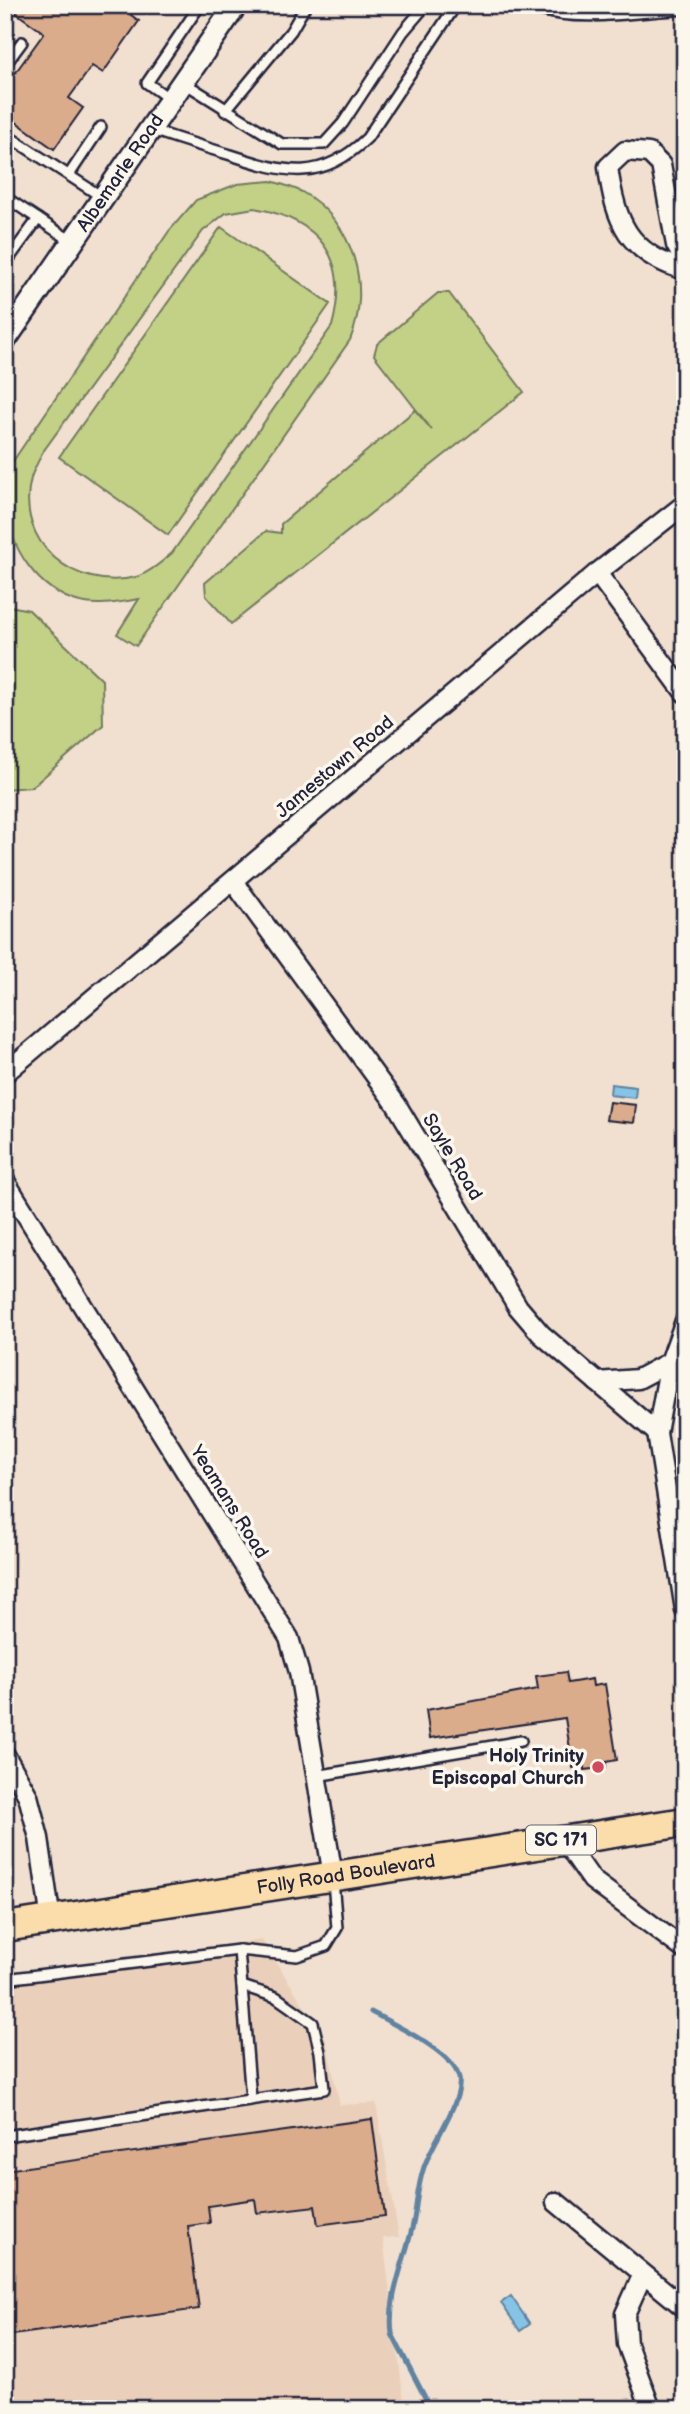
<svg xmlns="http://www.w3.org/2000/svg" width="690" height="2414" font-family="'Balsamiq Sans',sans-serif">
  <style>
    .built { fill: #ead0bb }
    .green { fill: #c2d185; stroke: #727a60; stroke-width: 2; fill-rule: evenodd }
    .water { fill: #86c4e6; stroke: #5e83a2; stroke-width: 2 }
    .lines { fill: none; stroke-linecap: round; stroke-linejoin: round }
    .stream { stroke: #5e83a2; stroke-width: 5 }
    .building { fill: #daac8c; stroke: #22223b; stroke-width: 2 }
    .service-casing { stroke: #22223b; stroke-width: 14 }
    .minor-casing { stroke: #22223b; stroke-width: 23 }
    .tertiary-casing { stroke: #22223b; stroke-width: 26 }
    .primary-casing { stroke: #22223b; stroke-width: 33 }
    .service { stroke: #fbf7ec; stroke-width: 9 }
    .minor { stroke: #fbf7ec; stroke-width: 18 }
    .tertiary { stroke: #fbf7ec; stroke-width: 21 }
    .primary { stroke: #fbddab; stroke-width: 28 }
    .poi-dot { fill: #d1495b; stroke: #fbf7ec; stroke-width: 2.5 }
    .labels { text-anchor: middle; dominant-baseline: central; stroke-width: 7; stroke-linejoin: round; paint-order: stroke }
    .shield { fill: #fbf7ec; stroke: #636270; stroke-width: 2 }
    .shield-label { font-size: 18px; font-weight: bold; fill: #22223b }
    .street-label { font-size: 19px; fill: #22223b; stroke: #fbf7ec }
    .poi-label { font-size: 19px; font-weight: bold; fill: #22223b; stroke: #fbf7ec; text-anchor: end }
  </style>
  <rect width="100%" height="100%" fill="#f1e0cf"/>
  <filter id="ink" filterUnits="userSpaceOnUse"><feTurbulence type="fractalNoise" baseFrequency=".0143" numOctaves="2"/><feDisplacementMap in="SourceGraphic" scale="14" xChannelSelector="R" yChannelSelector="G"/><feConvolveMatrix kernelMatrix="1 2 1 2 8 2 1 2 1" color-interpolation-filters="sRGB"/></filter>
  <g filter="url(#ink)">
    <path class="built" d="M 262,1940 L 326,2040 L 340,2105 L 376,2103 L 399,2237 L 383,2238 L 405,2409 L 5,2409 L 5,1973 Z"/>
    <g class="green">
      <path d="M 271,181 C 281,184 292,187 302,192 C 354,221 372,288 350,340 L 136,646 L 117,634 L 139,599 C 120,602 99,607 80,602 C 37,591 9,547 6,505 C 5,493 8,479 9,467 L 169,231 L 196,200 L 237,184 ZM 254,208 C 321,220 350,259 332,326 L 172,553 C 162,562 149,573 136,577 C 75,592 14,543 31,478 C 33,470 39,461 42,453 L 203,231 L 226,213 Z"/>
      <path d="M 221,227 L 330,304 L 168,535 L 59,457 Z"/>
      <path d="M 438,293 L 449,293 L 524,392 L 231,624 L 206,596 L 205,583 L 266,531 L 281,533 L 281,524 L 415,410 L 432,430 L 374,355 L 377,344 Z"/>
      <path d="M 5,605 L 29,610 L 102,680 L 103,725 L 32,787 L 5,789 Z"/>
    </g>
    <g class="water">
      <path d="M 611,1084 L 636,1087 L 635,1098 L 610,1095 Z"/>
      <path d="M 511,2296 L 530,2324 L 520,2331 L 501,2303 Z"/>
    </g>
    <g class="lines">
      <path class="stream" d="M 371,2012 C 393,2024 454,2052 459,2078 C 463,2101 432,2143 424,2167 C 418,2184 417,2201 414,2219 C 407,2258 387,2294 392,2334 L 431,2409"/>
    </g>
    <g class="building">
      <path d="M 5,5 L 137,5 L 131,15 L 139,21 L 103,73 L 92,66 L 69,98 L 83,108 L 54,149 L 5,114 L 5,87 L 44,33 Z"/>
      <path d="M 609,1102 L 636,1105 L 634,1123 L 606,1120 Z"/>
      <path d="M 566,1672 L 568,1683 L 592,1679 L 593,1686 L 605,1684 L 617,1760 L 606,1762 L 606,1767 L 585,1770 L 585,1766 L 573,1768 L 565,1718 L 430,1738 L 426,1710 L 538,1689 L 536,1676 Z"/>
      <path d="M 372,2119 L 385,2216 L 318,2225 L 315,2206 L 257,2213 L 255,2199 L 208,2206 L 210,2223 L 188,2226 L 199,2309 L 5,2336 L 5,2170 Z"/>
    </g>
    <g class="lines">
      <g class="service-casing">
        <g id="service">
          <path d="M 5,65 L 22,42"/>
          <path d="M 183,82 L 282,144 L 324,144 L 343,123 L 403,32 L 426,5"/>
          <path d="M 171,100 L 147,83 L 200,5"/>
          <path d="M 225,111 L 291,31 L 306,5"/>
          <path d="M 152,130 C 178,139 204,147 231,155 C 286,173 321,183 367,138 L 456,5"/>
          <path d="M 5,134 L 102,197"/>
          <path d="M 69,175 L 101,127"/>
          <path d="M 5,197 L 73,242"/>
          <path d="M 5,264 L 38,219"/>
          <path d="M 316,1776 L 521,1741"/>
          <path d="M 239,1950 L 251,2099"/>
          <path d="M 5,1979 L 239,1950 L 297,1956 L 326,1946 L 337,1928 L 333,1881"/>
          <path d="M 5,2136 L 324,2089 L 320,2052 L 313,2023 L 276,1997 L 242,1986"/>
        </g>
      </g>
      <g class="minor-casing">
        <g id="minor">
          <path d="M 540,5 C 579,18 641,7 682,5"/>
          <path d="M 685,262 L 676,245 L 661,165 L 649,153 L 625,151 L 608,167 C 615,221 628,254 685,270"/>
          <path d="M 597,573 L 685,693"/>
          <path d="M 233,881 L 396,1104 L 518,1307 L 541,1334 L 657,1433"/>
          <path d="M 5,1073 L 597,573 L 685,504"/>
          <path d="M 5,1181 L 289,1638 L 299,1672 L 333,1876"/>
          <path d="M 685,1321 L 670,1362 L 657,1433 L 685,1610"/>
          <path d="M 597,1382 L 638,1379 L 670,1362"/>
          <path d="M 5,1755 L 28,1796 L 39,1838 L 51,1921"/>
          <path d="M 564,1840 L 592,1880 L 685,1950"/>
          <path d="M 556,2202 L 685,2308"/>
          <path d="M 642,2276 L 625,2314 L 627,2344 L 651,2409"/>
        </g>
      </g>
      <g class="tertiary-casing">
        <g id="tertiary">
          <path id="s1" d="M 5,340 L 236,5"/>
        </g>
      </g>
      <g class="primary-casing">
        <g id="primary">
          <path id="s2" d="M 5,1927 L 685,1822"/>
        </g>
      </g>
      <use href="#service" class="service"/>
      <use href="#minor" class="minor"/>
      <use href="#tertiary" class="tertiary"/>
      <use href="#primary" class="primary"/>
    </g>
  </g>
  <circle class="poi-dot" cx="598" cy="1767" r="7"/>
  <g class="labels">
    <rect class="shield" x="526" y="1825.5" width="70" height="29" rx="5"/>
    <g class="shield-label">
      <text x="561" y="1840">SC 171</text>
    </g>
    <g class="street-label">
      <text stroke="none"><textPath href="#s1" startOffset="203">Albemarle Road</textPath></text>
      <text transform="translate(335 767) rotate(-40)">Jamestown Road</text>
      <text transform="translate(452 1157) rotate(59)">Sayle Road</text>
      <text transform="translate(229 1502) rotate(58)">Yeamans Road</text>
      <text stroke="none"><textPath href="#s2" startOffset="345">Folly Road Boulevard</textPath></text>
    </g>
    <g class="poi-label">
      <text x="584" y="1756">Holy Trinity<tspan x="584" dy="22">Episcopal Church</tspan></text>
    </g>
  </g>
  <rect width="690" height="2414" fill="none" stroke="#fbf7ec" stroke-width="28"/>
  <rect x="14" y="14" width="662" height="2386" fill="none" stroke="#22223b" stroke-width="2.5" filter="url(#ink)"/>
</svg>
